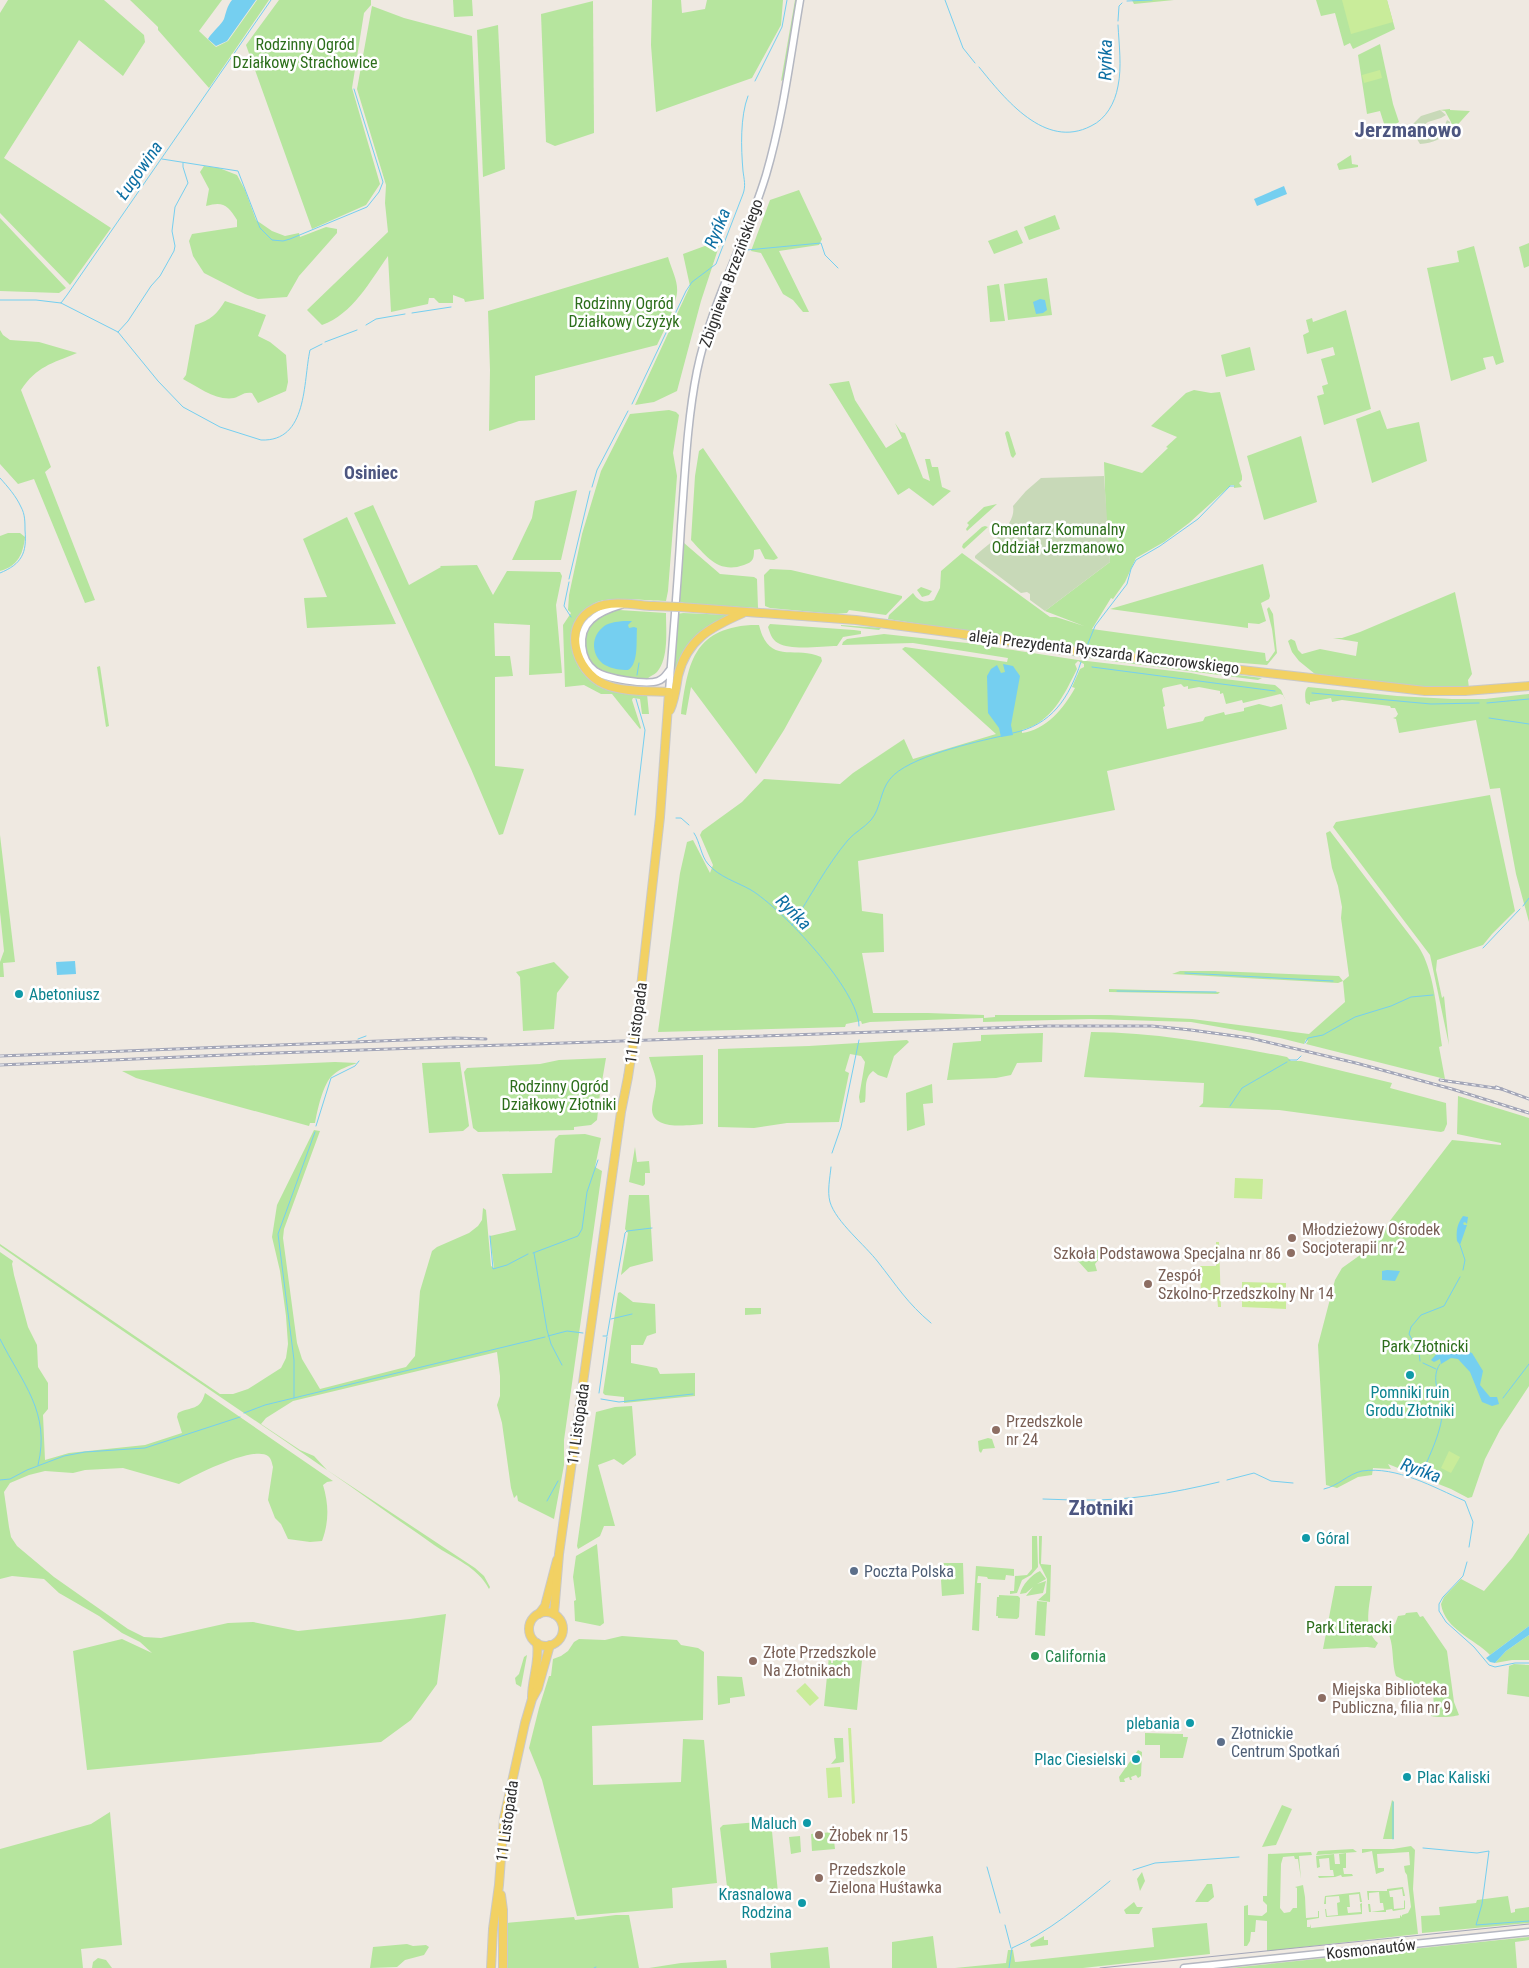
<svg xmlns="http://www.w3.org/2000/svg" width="1529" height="1968" font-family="'Roboto Condensed',sans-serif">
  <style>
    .green { fill: #b6e59e; fill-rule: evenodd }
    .cemetery { fill: #c8d9b8 }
    .pitch { fill: #c9ec9a }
    .water { fill: #75cff0 }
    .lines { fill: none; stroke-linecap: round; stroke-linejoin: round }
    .stream { stroke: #75cff0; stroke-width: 1 }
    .secondary-casing { stroke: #b4b7c1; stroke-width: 9 }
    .primary-casing { stroke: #c9c9c9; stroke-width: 10 }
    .secondary { stroke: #fff; stroke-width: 6 }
    .primary { stroke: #f2d163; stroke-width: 8 }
    .tram { stroke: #a3a6b8; stroke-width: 1 }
    .rail-casing { stroke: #a3a6b8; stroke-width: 3 }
    .rail { stroke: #fff; stroke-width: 1; stroke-dasharray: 4; stroke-linecap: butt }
    .primary-bridge-casing { stroke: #c9c9c9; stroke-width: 10; stroke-linecap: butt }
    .primary-bridge { stroke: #f2d163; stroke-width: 8 }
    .culture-dot { fill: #0f9aa8; stroke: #fff; stroke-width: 2 }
    .education-dot { fill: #8d6e63; stroke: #fff; stroke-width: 2 }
    .service-dot { fill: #5c6f8a; stroke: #fff; stroke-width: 2 }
    .leisure-dot { fill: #2e9e5b; stroke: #fff; stroke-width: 2 }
    .labels { text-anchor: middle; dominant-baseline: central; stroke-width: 5; stroke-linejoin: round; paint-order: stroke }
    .park-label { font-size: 16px; fill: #2c6e1b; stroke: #fff }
    .street-label { font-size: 16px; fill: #2e2e2e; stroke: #fff }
    .culture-label { font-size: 16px; fill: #0d838f; stroke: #fff; text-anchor: end }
    .education-label { font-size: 16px; fill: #785e54; stroke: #fff; text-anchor: start }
    .service-label { font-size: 16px; fill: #4e5e75; stroke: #fff; text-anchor: start }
    .leisure-label { font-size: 16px; fill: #27864d; stroke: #fff; text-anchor: start }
    .water-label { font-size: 18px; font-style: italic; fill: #0d6fa3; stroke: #fff }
    .neighbourhood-label { font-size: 18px; font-weight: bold; fill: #4d5680; stroke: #fff }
    .district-label { font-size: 21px; font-weight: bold; fill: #4d5680; stroke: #fff }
  </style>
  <rect width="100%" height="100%" fill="#efe9e1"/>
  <g class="green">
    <path d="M 8,0 L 104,0 L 144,35 L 145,42 L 123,76 L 79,40 L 4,158 L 111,228 L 70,285 L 0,213 L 0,13 Z"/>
    <path d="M 130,0 L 222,0 L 199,31 L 216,47 L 228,41 L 257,0 L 269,0 L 209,88 L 158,30 L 158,27 Z"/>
    <path d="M 279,0 L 371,0 L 371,5 L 364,13 L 352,88 L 380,184 L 366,205 L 312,229 L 246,45 Z"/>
    <path d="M 453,0 L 472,0 L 473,16 L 454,17 Z"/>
    <path d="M 652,0 L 681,0 L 682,13 L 705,9 L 707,0 L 783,0 L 781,25 L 752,78 L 656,112 L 651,45 Z"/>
    <path d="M 795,0 L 798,0 L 785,78 L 781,81 Z"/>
    <path d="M 1132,0 L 1174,0 L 1134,4 Z"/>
    <path d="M 1316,0 L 1387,0 L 1395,29 L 1353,49 L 1350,43 L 1344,46 L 1335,13 L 1321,16 Z"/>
    <path d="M 593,1 L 594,133 L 555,146 L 546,142 L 541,14 Z"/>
    <path d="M 372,6 L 404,18 L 472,36 L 484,299 L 465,302 L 464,299 L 453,295 L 453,303 L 439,303 L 434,298 L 429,298 L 428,304 L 391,312 L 388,256 C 370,281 353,314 322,325 L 307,310 L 388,232 L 385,203 L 386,185 L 357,89 Z"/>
    <path d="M 498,25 L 505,169 L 483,177 L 477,30 Z"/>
    <path d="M 1380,44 L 1393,104 L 1399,122 L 1386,130 L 1380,111 L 1367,114 L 1358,55 Z"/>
    <path d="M 1450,109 L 1450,110 L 1470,111 L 1452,131 L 1451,122 L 1445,111 L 1440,110 Z"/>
    <path d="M 1351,155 L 1352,164 L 1358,165 L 1358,167 L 1339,170 L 1337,164 Z"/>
    <path d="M 204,166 L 219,168 L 237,175 L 245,190 L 256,220 L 272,231 L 285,236 L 299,233 L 300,237 L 326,227 L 337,229 L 337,233 L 299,276 L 287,297 L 258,299 L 245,294 L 204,273 L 193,256 L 189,241 L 192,234 L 237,227 L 237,220 C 228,205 223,201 206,206 L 209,189 L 200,172 Z"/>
    <path d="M 799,190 L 822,239 L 819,245 L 779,251 L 809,312 L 803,312 L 793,300 L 783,294 L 761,253 L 751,251 L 770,200 Z"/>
    <path d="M 1055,215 L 1060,229 L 1029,240 L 1024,227 Z"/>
    <path d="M 0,218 L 66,288 L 59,293 L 0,291 Z"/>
    <path d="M 1017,230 L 1023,243 L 994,254 L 988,241 Z"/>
    <path d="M 721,240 L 701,301 L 677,391 L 654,402 L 635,405 L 690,286 L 683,254 Z"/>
    <path d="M 1529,243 L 1529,266 L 1524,268 L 1519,247 Z"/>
    <path d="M 1474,246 L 1504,362 L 1496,365 L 1493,356 L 1483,358 L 1486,369 L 1451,381 L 1427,268 L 1459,262 L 1457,251 Z"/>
    <path d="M 668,257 C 675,280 683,288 671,310 L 672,314 L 657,345 L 535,376 L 535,420 L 519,421 L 489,431 L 490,370 L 488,311 Z"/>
    <path d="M 1047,278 L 1052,315 L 1008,320 L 1004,284 Z"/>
    <path d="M 999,284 L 1005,321 L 990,322 L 987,286 Z"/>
    <path d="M 225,301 L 266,315 L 258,336 L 270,342 L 286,355 L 288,382 L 286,391 L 258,403 L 252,393 C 242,392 242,396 234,398 C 216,401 198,387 183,379 L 186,375 L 195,325 C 211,320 217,314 225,301 Z"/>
    <path d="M 1346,310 L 1371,409 L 1324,425 L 1317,396 L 1324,394 L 1322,386 L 1328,384 L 1321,359 L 1335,355 L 1333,347 L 1307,354 L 1303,335 L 1309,332 L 1306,320 L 1312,318 L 1313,322 Z"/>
    <path d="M 0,330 L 3,335 L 10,340 L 39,342 L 77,353 C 51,364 37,366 21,390 L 51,467 L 45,472 L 95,600 L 85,603 L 34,479 L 18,484 L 0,464 Z"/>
    <path d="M 1250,347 L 1255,370 L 1226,377 L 1221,355 Z"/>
    <path d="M 849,381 L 855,400 L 886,448 L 902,438 L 895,423 L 901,432 L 905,433 L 923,478 L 930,481 L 925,459 L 930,459 L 932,467 L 938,467 L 942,487 L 951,491 L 933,506 L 909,488 L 898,495 L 829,384 Z"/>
    <path d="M 1194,390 L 1211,393 L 1220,392 L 1242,476 L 1242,480 L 1239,483 L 1242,487 L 1234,488 L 1234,485 L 1231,485 L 1189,523 L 1164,542 L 1136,558 L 1125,582 L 1113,599 L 1111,598 L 1092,629 L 1265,653 L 1266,661 L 1268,661 L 1275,651 L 1272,629 L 1267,609 L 1269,607 L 1273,614 L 1277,653 L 1267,665 L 1217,661 L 1216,662 L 1204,663 L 1065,647 L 888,619 L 889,615 L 913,593 C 919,602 924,603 934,600 L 940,588 L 941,571 L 962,553 L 1050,617 L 1056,617 L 1084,626 L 1045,611 L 1110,562 L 1106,517 L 1104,462 L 1142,473 L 1168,448 L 1166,447 L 1177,437 L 1151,426 L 1186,393 Z"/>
    <path d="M 669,410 L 676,412 L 679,415 L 673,453 L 677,476 L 668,591 L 666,601 C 646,601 614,596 597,602 C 586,607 579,616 576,627 C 568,651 576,673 598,686 C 612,694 631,693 647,694 L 649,714 L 642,714 L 640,699 L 633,698 L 632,700 L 641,728 L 640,729 L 612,694 L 601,694 L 584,685 L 565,687 L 563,625 L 571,613 L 568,610 L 569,595 L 582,534 L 601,471 L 630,414 Z"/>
    <path d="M 1380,410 L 1387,429 L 1419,422 L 1427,461 L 1372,483 L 1356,419 Z"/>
    <path d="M 1007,431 L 1009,432 L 1016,454 L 1013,458 L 1011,456 L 1005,433 Z"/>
    <path d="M 1301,436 L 1317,502 L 1264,520 L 1247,456 Z"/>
    <path d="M 703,448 L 778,558 L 774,560 L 765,559 L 760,549 L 754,550 C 754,559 753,562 744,565 C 719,574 707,557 691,540 L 695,476 L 699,451 Z"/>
    <path d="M 577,490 L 561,560 L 512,560 L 532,518 L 535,501 Z"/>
    <path d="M 997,504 L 967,531 L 966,529 L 969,525 L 967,523 L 984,507 Z"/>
    <path d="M 373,505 L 409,585 L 441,567 L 440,566 L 477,565 L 493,595 L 507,571 L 560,572 L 562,576 L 556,605 L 562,673 L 529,675 L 530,625 L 494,623 L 495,656 L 510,656 L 513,676 L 495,677 L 495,766 L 524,769 L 503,834 L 499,835 L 471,769 L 354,513 Z"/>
    <path d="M 347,517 L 396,624 L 307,628 L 304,598 L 327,597 L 303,539 Z"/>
    <path d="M 985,526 L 988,527 L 964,549 L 962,547 L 963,544 L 982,527 Z"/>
    <path d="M 8,533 L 20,533 L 25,537 C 23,554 18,566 0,571 L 0,536 Z"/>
    <path d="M 684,543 L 720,574 L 754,577 L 757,579 L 758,608 L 687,604 L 678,601 Z"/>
    <path d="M 1263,564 L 1270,596 L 1269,599 L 1261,603 L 1266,621 L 1259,624 L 1248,623 L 1248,628 L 1110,609 Z"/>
    <path d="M 770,569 L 791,570 L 902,596 L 902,598 L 886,615 L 849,610 L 847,613 L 835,614 L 770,608 L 765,606 L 764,575 Z"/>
    <path d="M 921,587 L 932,591 L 929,595 L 922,597 L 917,590 Z"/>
    <path d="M 1455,592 L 1472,674 L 1468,680 L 1469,688 L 1415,687 L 1315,674 L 1299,661 L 1292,652 L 1288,641 L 1291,639 L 1295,641 L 1298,650 L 1302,654 L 1320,649 L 1356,656 L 1358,642 L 1333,638 L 1342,638 L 1360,632 Z"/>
    <path d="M 619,610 L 666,613 C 666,631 669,658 657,672 C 654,675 650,676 647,679 C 632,678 611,679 598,669 C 582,656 580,631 597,618 C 604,613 611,611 619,610 Z"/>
    <path d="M 683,613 L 730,615 L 713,623 L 700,633 L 673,687 L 677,614 Z"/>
    <path d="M 770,624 L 854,630 L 861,631 L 861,634 L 843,637 L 837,646 C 822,646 791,651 778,643 C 772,640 770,633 768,627 Z"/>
    <path d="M 751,625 L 759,625 C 769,666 794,645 821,657 L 822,661 L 784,730 L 756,774 L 691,687 L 686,715 L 681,714 C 688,665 692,629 751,625 Z"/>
    <path d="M 841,625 L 881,628 L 879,630 L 841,626 Z"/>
    <path d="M 884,634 L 967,643 L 1078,660 L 1191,673 L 1216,678 L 1275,685 L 1281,690 L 1286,701 L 1283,695 L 1280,694 L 1243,703 L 1242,700 L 1226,704 L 1223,693 L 1220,694 L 1220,691 L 1199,687 L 1188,689 L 1188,686 L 1184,687 L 1181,684 L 1163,688 L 1162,690 L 1165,706 L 1163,707 L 1167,729 L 1203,721 L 1205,717 L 1224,712 L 1225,715 L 1244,711 L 1244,708 L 1259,704 L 1271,707 L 1282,704 L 1287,729 L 1107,771 L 1115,810 L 858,861 L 862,911 L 883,914 L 884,952 L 862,953 L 873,1013 L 928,1013 L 984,1015 L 984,1018 L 995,1017 L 995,1015 L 1110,1015 L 1192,1019 L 1309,1034 L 1345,1002 L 1343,981 L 1338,983 L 1172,974 L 1180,971 L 1215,971 L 1339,976 L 1343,981 L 1349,976 L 1341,918 L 1342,907 L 1338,886 L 1332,868 L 1326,833 L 1330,831 L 1418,946 C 1435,971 1437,1016 1442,1046 L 1439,1047 L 1445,1079 L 1306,1044 L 1308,1041 L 1306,1039 L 1304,1044 L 1280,1038 L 1191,1022 L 1091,1019 L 983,1022 L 983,1018 L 870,1022 L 862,1024 L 861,1021 L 846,1024 L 845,1027 L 658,1032 L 680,873 L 687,842 L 693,840 L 710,873 L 713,865 L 700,835 L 702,831 L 742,802 L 764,779 L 840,784 L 853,773 L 904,739 L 913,759 L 996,734 L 902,649 L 905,647 L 1007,662 L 1008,658 L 913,643 L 842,645 L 843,642 L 847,639 ZM 1078,661 L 1084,664 L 1084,667 L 1080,669 L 1072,687 L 1075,688 C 1064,708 1046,730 1022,733 L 1022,730 C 1052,722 1064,695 1077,669 L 1075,664 Z"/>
    <path d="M 960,637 L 1190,667 L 1214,672 L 1262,678 L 1258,680 L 1057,654 L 960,639 Z"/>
    <path d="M 100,666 L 109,726 L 106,727 L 97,667 Z"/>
    <path d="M 1308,687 L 1397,696 L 1452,699 L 1485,699 L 1529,694 L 1529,922 L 1516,874 L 1500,788 L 1490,789 L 1476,720 L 1399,733 L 1396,719 L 1393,718 L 1396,717 L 1398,714 L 1395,708 L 1391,708 L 1390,706 L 1342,700 L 1332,702 L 1331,698 L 1310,702 L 1310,705 L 1306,703 C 1305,698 1304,690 1308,687 Z"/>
    <path d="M 1490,795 L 1515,911 L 1492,934 L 1483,945 L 1437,960 L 1436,970 L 1442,998 L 1444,996 L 1449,1045 L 1430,955 L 1333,827 L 1336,822 Z"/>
    <path d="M 0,835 L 15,962 L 3,963 L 4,977 L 0,977 L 0,962 L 4,951 L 0,912 Z"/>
    <path d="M 554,962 L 569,977 L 557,993 L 554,1029 L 523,1031 L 520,977 L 516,972 Z"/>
    <path d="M 1109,989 L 1220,992 L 1218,994 L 1109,992 Z"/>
    <path d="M 1091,1032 C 1157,1032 1222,1045 1287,1057 L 1291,1061 L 1301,1061 L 1392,1083 L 1390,1088 L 1446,1103 L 1447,1124 L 1444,1131 L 1441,1132 L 1279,1110 L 1199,1107 L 1203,1103 L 1204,1083 L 1084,1077 Z"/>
    <path d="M 1043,1033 L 1042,1062 L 1017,1063 L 1011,1075 L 996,1078 L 947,1080 L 953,1043 L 981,1041 L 981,1035 Z"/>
    <path d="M 907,1040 L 909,1042 L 894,1056 L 887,1078 L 878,1075 L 873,1071 C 863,1078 867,1092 865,1102 L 860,1103 L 859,1097 L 865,1062 L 861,1056 L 850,1054 L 845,1071 L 849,1073 L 839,1122 L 787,1123 L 754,1128 L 718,1127 L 718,1049 L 809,1046 Z"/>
    <path d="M 703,1055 L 703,1124 C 689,1125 653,1131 652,1110 C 652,1101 656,1092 656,1083 C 656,1075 651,1065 649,1057 Z"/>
    <path d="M 606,1058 L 600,1093 L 597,1120 L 591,1125 L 574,1127 L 574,1130 L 478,1132 L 473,1128 L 464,1072 L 467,1068 L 540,1064 L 559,1060 Z"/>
    <path d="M 335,1062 L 357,1063 C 349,1066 339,1069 333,1075 C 323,1083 317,1111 315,1123 L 310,1123 L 309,1126 L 171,1088 L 136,1078 L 122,1071 Z"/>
    <path d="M 460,1062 L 469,1126 L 463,1131 L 429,1133 L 422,1063 Z"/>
    <path d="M 932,1084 L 933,1103 L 923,1104 L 925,1125 L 907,1131 L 906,1093 Z"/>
    <path d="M 1458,1096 L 1529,1118 L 1529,1386 L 1500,1430 L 1485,1459 L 1472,1497 L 1468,1498 L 1451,1489 L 1388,1464 L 1391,1469 L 1373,1468 L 1372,1475 L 1358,1477 L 1337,1488 L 1326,1485 L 1318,1345 L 1335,1280 L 1342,1268 L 1363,1253 L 1372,1244 L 1452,1140 L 1501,1145 L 1501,1143 L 1457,1134 Z"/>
    <path d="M 314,1130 L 320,1131 L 284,1229 L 283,1238 L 297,1343 L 302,1359 L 320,1389 L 406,1367 L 415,1356 L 420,1291 L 432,1251 L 437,1247 L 469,1233 L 478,1226 L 482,1220 L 483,1208 L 486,1210 L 491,1266 L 494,1268 L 490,1236 L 516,1230 L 502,1174 L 552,1173 L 555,1139 L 559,1135 L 585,1134 L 601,1138 L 595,1167 L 602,1171 L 564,1440 L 564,1465 L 554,1519 L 518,1501 L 517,1495 L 514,1498 L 511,1488 L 502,1423 L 497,1405 L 500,1396 L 500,1376 L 497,1352 L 293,1401 L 266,1418 L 261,1424 L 300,1450 L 314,1456 L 327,1470 L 475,1568 L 484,1576 L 490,1587 L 489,1589 C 477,1566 454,1559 434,1545 C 416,1532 398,1520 381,1508 C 255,1418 127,1336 0,1246 L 0,1244 L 220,1394 L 233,1394 L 248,1389 L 281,1368 L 286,1358 L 288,1344 L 286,1316 L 280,1271 L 272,1237 L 277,1205 Z"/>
    <path d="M 635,1147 L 637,1162 L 649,1161 L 650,1173 L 645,1173 L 645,1184 L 643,1186 L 629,1182 Z"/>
    <path d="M 629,1195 L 649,1195 L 653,1261 L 630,1267 L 621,1275 L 628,1233 L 625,1229 Z"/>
    <path d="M 1102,1249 L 1106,1253 L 1105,1257 L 1099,1259 L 1095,1264 L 1097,1271 L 1088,1272 L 1078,1261 L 1081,1253 Z"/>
    <path d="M 0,1252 L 13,1261 L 12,1264 L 14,1275 L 28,1327 L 37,1345 L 38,1367 L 48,1383 L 48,1409 L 43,1415 L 45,1460 L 69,1453 L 145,1445 L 182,1433 L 177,1417 L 178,1413 C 192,1406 200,1411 205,1393 L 333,1481 L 327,1482 L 323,1485 C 329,1505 329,1522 322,1541 L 310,1542 L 288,1539 L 281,1524 L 275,1518 L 268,1500 L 273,1467 C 272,1463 271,1458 268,1456 C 254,1445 193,1476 179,1484 L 123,1468 L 85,1470 L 73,1473 L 45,1471 L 29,1475 L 10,1483 L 4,1492 L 9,1527 L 11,1537 L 17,1546 L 54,1577 L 128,1629 L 144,1637 L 161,1638 L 228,1623 L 253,1622 L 298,1631 L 410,1619 L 446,1614 L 437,1684 L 411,1720 L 381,1742 L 87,1770 L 73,1651 L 122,1639 L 152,1653 L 140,1642 L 122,1633 L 99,1616 L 59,1593 L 44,1579 L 12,1576 L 0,1579 Z"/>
    <path d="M 620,1292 L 633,1302 L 655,1304 L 656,1333 L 647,1336 L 643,1345 L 631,1345 L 631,1363 L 657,1368 L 660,1374 L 695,1373 L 695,1396 L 624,1403 L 624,1397 L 605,1395 L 603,1393 L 618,1293 Z"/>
    <path d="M 745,1308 L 761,1308 L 761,1314 L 745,1315 Z"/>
    <path d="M 632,1406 L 636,1455 L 623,1465 L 614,1459 L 598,1465 L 615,1526 L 604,1526 L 600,1536 L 578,1549 L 577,1546 L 596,1412 L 615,1407 Z"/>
    <path d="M 988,1438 L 992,1439 L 995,1448 L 983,1449 L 981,1453 L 979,1451 L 978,1441 Z"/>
    <path d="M 1529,1533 L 1529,1626 L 1490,1655 C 1475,1639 1445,1630 1441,1604 L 1444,1597 L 1461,1579 L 1484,1591 L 1512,1558 Z"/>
    <path d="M 1032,1536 L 1037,1536 L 1038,1567 L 1031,1575 L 1022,1580 L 1017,1593 L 1010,1594 L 1010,1591 L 1014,1591 L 1015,1576 L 1027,1575 L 1032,1569 Z"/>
    <path d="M 1039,1536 L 1042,1536 L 1041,1564 L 1051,1565 L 1050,1602 L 1038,1600 L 1046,1593 L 1047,1579 L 1039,1563 Z"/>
    <path d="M 597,1544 L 604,1623 L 600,1626 L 575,1621 L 574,1601 L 576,1600 L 573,1577 L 576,1556 Z"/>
    <path d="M 940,1563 L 963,1563 L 964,1594 L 942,1596 Z"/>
    <path d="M 976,1566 L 1014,1569 L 1014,1576 L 1006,1575 L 1005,1580 L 988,1579 L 987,1577 L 978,1576 L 977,1583 L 981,1583 L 979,1631 L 972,1630 Z"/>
    <path d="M 1040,1571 L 1046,1579 L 1037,1584 L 1046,1581 L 1043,1593 L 1026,1596 L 1033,1587 L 1026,1593 L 1020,1594 C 1022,1585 1031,1575 1040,1571 Z"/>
    <path d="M 1335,1586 L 1372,1586 C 1370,1604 1362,1630 1378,1643 L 1375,1648 L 1367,1647 L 1323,1649 Z"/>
    <path d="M 999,1595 L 1018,1596 L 1020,1598 L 1019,1617 L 1017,1619 L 998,1618 L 998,1616 L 996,1616 L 997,1597 L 999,1597 Z"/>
    <path d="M 1037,1601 L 1047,1602 L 1045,1636 L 1035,1635 Z"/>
    <path d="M 1417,1612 L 1420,1617 L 1423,1616 L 1447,1651 L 1454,1702 L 1459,1715 C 1453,1717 1438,1718 1431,1716 L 1434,1704 L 1433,1695 L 1396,1676 C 1391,1660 1395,1643 1386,1629 L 1395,1624 L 1398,1616 L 1405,1615 L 1406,1613 Z"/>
    <path d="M 1529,1635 L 1529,1660 L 1512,1660 L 1495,1663 L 1506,1651 Z"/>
    <path d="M 622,1636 L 677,1640 L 681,1645 L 698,1648 L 704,1652 L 703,1720 L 592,1726 L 593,1785 L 681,1782 L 683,1739 L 704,1740 L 717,1883 L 672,1888 L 673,1908 L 577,1916 L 542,1780 L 529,1748 L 539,1708 L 549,1676 L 551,1676 L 553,1659 L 561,1656 L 568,1651 L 574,1642 L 579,1639 L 605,1640 Z"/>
    <path d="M 527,1655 L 521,1687 L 516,1684 L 515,1678 L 519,1674 L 524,1657 Z"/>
    <path d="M 829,1656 L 831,1657 L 831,1663 L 833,1663 L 833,1657 L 862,1660 L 857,1710 L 824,1706 Z"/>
    <path d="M 1514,1664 L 1529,1665 L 1529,1697 L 1507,1694 L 1509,1666 Z"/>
    <path d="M 717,1676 L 742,1677 L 745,1696 L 730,1698 L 730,1703 L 718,1705 Z"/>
    <path d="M 1145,1733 L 1183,1734 L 1183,1737 L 1188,1737 L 1183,1758 L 1160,1758 L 1160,1745 L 1145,1745 Z"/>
    <path d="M 834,1738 L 843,1738 L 844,1762 L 831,1764 L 836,1758 Z"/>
    <path d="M 1138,1750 L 1142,1752 L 1141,1776 L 1138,1778 L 1136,1775 L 1131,1777 L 1132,1780 L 1130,1780 L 1129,1777 L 1124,1779 L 1125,1782 L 1120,1782 L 1119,1777 Z"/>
    <path d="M 1392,1800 L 1394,1802 L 1394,1839 L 1383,1839 Z"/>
    <path d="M 1282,1805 L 1292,1809 L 1276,1845 L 1262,1847 Z"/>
    <path d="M 110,1812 L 122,1945 L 81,1949 L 83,1968 L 0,1968 L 0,1849 L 91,1824 Z"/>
    <path d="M 771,1821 L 778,1893 L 731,1897 L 728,1895 L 720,1828 L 723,1825 Z"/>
    <path d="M 833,1832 L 835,1849 L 812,1851 L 811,1834 Z"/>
    <path d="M 800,1836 L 801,1852 L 791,1854 L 789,1837 Z"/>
    <path d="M 1411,1846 L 1415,1850 L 1413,1889 L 1418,1934 L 1267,1951 L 1267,1921 L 1256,1920 L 1255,1932 L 1251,1932 L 1250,1941 L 1247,1946 L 1244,1946 L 1244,1906 L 1248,1905 L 1248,1915 L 1262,1916 L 1267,1912 L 1267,1905 L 1263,1901 L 1263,1896 L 1267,1896 L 1268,1854 L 1311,1852 L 1312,1855 L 1299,1856 L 1301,1879 L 1298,1859 L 1295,1859 L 1294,1856 L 1283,1857 L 1281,1864 L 1280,1908 L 1284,1913 L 1290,1912 L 1293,1908 L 1297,1908 L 1297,1888 L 1295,1887 L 1303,1885 L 1305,1897 L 1306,1918 L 1318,1917 L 1318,1911 L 1319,1911 L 1319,1918 L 1307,1920 L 1307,1927 L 1310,1927 L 1310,1924 L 1311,1928 L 1400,1918 L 1400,1915 L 1402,1917 L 1402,1915 L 1408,1913 L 1411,1907 L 1407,1875 L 1405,1872 L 1404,1866 L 1410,1865 L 1409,1852 L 1377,1854 L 1378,1868 L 1384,1868 L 1384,1871 L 1376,1874 L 1372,1851 L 1362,1853 L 1362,1849 L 1393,1849 Z"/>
    <path d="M 1353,1849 L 1357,1852 L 1316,1855 L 1318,1851 Z"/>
    <path d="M 1346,1853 L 1346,1868 L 1343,1868 L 1344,1874 L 1352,1874 L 1353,1876 L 1342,1877 L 1341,1875 L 1335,1877 L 1319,1878 L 1318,1876 L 1334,1876 L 1333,1870 L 1330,1870 L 1329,1858 L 1319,1859 L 1320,1867 L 1317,1868 L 1316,1856 L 1334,1854 L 1335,1864 L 1340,1864 L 1339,1854 Z"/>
    <path d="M 1142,1872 L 1145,1881 L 1140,1891 L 1137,1879 Z"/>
    <path d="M 1207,1884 L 1212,1884 L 1214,1897 L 1208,1902 L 1195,1902 Z"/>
    <path d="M 1403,1887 L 1405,1896 L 1403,1896 L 1402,1889 L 1389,1891 L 1390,1897 L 1393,1897 L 1394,1909 L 1404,1908 L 1404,1901 L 1405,1900 L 1405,1909 L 1393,1911 L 1392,1909 L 1386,1910 L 1386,1912 L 1369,1912 L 1368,1904 L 1370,1904 L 1371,1912 L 1384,1910 L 1383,1903 L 1380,1903 L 1379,1892 L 1369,1893 L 1369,1900 L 1368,1900 L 1367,1891 L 1387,1891 L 1387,1889 Z"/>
    <path d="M 1360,1892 L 1362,1902 L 1360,1902 L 1359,1894 L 1349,1895 L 1350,1907 L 1347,1907 L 1348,1913 L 1361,1912 L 1360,1904 L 1362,1903 L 1362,1914 L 1326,1917 L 1325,1909 L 1326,1909 L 1327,1916 L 1338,1915 L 1337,1903 L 1340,1902 L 1339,1896 L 1326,1897 L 1326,1904 L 1324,1904 L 1325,1896 Z"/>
    <path d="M 1508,1896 L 1511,1913 L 1515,1912 L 1515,1909 L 1529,1907 L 1529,1923 L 1422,1933 L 1421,1916 L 1440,1915 L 1439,1907 L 1476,1903 L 1477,1900 Z"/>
    <path d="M 1134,1902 L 1137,1907 L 1143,1907 L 1139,1914 L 1126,1914 L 1124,1910 Z"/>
    <path d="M 616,1915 L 629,1915 L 639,1968 L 506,1968 L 506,1923 L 574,1917 L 575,1920 Z"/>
    <path d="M 1207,1923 L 1210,1954 L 1083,1968 L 955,1968 L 1006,1963 L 1008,1950 L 1013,1950 L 1015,1962 L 1154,1947 L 1152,1928 Z"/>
    <path d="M 933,1936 L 937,1968 L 892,1968 L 892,1942 Z"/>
    <path d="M 1044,1936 L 1044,1940 L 1048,1940 L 1048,1945 L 1031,1947 L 1030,1944 Z"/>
    <path d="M 1529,1937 L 1529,1940 L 1515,1942 L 1517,1968 L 1230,1968 Z"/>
    <path d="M 407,1944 L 413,1946 L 426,1945 L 429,1947 L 424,1955 L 405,1960 L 397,1967 L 370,1968 L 373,1947 Z"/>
    <path d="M 828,1947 L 830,1968 L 771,1968 L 770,1953 Z"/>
    <path d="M 98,1958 L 106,1960 L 112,1968 L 92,1968 L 93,1962 Z"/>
    <path d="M 726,1960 L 727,1968 L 649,1968 L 681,1963 Z"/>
  </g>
  <g class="cemetery">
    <path d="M 1440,110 L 1446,115 L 1441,118 L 1428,122 L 1417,130 L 1417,135 L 1421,139 L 1433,136 L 1431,133 L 1444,127 L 1447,120 L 1450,122 L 1451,130 C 1442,139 1433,143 1420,144 L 1412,131 L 1413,124 L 1421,116 Z"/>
    <path d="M 1104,476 L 1110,562 L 1045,611 L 1030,600 L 1030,594 L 1027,592 L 1021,593 L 975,558 L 975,556 C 988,544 1017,526 1013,506 L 1026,491 L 1041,478 Z"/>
  </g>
  <g class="pitch">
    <path d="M 1342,0 L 1387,0 L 1393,22 L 1351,34 Z"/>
    <path d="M 1380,70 L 1382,78 L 1364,83 L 1362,75 Z"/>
    <path d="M 1235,1178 L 1263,1179 L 1262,1199 L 1234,1198 Z"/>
    <path d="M 1216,1242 L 1219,1242 L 1221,1307 L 1218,1307 L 1217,1295 L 1201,1296 L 1200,1266 L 1216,1266 Z"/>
    <path d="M 1242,1282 L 1286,1283 L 1286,1309 L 1242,1307 Z"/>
    <path d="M 1449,1451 L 1460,1457 L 1451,1473 L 1441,1468 Z"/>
    <path d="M 805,1683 L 819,1698 L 810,1706 L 796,1691 Z"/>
    <path d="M 848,1728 L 851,1728 L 855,1803 L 852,1804 Z"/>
    <path d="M 840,1767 L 842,1797 L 828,1798 L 826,1768 Z"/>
  </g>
  <g class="water">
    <path d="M 232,0 L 256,0 L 227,41 L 216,46 L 208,39 C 212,32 222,24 224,19 C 226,13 227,6 232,0 Z"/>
    <path d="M 1284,186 L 1287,194 L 1257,206 L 1254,199 Z"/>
    <path d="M 1040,299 L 1045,300 L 1047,310 L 1043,313 L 1036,314 L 1033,302 Z"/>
    <path d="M 624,621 L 632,621 L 628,625 L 629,628 L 634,627 L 637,628 C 636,640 639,664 628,670 C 620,670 612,669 605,665 C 592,657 590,638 602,628 C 608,622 616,622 624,621 Z"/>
    <path d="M 1003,664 L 1013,666 L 1020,676 L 1011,725 L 1013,735 L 1001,737 L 999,728 L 988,713 L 987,676 L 991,669 L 997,665 L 1001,673 L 1005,672 Z"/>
    <path d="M 75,961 L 76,974 L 57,975 L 56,962 Z"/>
    <path d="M 1463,1216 L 1468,1217 L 1467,1224 L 1465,1222 L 1463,1223 L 1464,1225 L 1467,1225 L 1460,1245 L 1457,1241 C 1456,1231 1457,1224 1463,1216 Z"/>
    <path d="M 1387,1270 L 1400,1271 L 1395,1281 L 1382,1280 L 1382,1271 Z"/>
    <path d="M 1457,1347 L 1472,1353 L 1483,1371 L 1480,1385 L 1490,1397 L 1497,1397 L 1499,1404 L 1492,1406 L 1482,1402 L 1470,1372 L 1458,1359 L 1451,1358 L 1441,1364 L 1440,1359 L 1434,1362 L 1431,1360 L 1441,1349 Z"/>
    <path d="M 1529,1626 L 1529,1635 L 1506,1651 L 1495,1663 L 1490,1662 L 1486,1658 Z"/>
  </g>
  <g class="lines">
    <g class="stream">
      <path d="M 945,0 L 963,48 L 975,63"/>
      <path d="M 1127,1 L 1152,0"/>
      <path d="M 1118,21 L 1119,6 L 1122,3"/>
      <path d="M 979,67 C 1005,99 1045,150 1091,126 C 1106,119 1115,103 1118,86 C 1122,67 1119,45 1118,25"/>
      <path d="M 755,81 L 782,27 L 787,0"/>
      <path d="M 162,159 L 238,171 L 260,228 L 272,240 L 283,241 L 290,239 L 367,207 L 379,192 L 383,182 L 354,89"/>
      <path d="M 747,250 L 821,243 L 825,255 L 838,268"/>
      <path d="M 0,300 L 36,300 L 61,303 L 67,295 L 271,0"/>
      <path d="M 61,303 L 118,332 L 158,381 L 183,407 L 220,427 L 261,440 C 308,442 303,382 310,350 L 322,344"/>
      <path d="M 412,313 L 451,307"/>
      <path d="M 366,325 L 376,319 L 405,314"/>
      <path d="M 118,332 L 128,321 L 151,286 L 160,276 L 174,251 L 175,246 L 172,231 L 175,207 L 188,183 L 183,167 L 183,163"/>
      <path d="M 325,342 L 357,330"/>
      <path d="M 632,404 L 686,291 L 692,282 L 716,264 L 743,194 C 746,186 744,179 743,171 C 741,148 740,117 748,96"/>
      <path d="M 0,478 C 8,487 16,496 21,507 C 25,514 25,522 25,530 C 27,553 22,564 0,573"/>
      <path d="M 592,487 L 597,470 L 628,411"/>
      <path d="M 569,579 L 590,491"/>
      <path d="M 569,582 L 564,606 L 571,617"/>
      <path d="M 1087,646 L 1095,626 L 1127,584 L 1131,569 L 1136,560 L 1160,546 L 1198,519 L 1230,486 L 1234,486"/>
      <path d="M 1092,667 L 1275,691"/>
      <path d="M 637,675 L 639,663"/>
      <path d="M 1312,693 L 1431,704 L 1479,703"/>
      <path d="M 1487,703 L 1529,699"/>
      <path d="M 1489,718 L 1529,724"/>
      <path d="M 1013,733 C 1052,725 1069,698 1081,662"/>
      <path d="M 635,815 L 645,730 L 636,699"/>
      <path d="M 676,818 L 681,818 L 689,825"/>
      <path d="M 694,833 C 700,842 701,856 708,864 C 719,877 737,882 751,890 C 781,908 859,990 859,1026"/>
      <path d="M 1523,906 L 1529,898"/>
      <path d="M 792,925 C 810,897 827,865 848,840 C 855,832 864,828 871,820 C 881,808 880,791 890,779 C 907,757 975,742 1002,736"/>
      <path d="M 1483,948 L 1520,909"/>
      <path d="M 1185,973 L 1333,981"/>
      <path d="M 1117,991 L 1216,992"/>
      <path d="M 358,1039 L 366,1036"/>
      <path d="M 1305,1043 L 1308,1038 L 1323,1035 L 1355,1017 L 1391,1006 L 1411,997 L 1433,995"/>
      <path d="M 1289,1060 L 1297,1060 L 1301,1056"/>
      <path d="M 1230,1106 L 1242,1088 L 1287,1062"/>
      <path d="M 316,1126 L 331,1078 L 355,1066 L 359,1061"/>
      <path d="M 832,1153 L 841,1127 L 859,1040"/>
      <path d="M 831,1167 C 830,1178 827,1191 830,1202 C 836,1222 865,1245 878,1262 C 897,1286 907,1303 931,1323"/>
      <path d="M 490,1236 L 493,1269 L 507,1265 L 528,1254"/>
      <path d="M 1460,1245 L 1465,1260 L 1463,1270"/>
      <path d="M 533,1253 L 578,1236 L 582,1229 L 587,1192 L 598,1160"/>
      <path d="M 534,1253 L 547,1330 L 551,1344 L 562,1365"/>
      <path d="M 611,1319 L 632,1314"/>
      <path d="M 548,1336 L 567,1331 L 583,1333"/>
      <path d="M 603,1336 L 607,1336 L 625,1233 L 627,1231 L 652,1228"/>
      <path d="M 0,1339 C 22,1383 51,1412 38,1465"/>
      <path d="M 1420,1361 L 1419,1352 L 1409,1334 L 1411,1327 L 1421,1315 L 1444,1306 L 1460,1277"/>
      <path d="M 1423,1363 L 1436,1369"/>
      <path d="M 599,1393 L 607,1337"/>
      <path d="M 294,1398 L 294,1360 L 278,1234 L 315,1132"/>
      <path d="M 1503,1398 L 1529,1364"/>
      <path d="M 601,1399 L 619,1402 L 693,1394"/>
      <path d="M 244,1413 L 265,1405 L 545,1337"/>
      <path d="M 1421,1475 C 1428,1459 1444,1427 1442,1409 C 1440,1394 1430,1378 1440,1364"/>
      <path d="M 0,1480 L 10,1479 L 27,1470 L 64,1456 L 85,1452 L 145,1448 L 240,1417"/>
      <path d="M 1227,1480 L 1254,1473 L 1271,1481 L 1293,1483"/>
      <path d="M 1324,1489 C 1338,1486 1348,1474 1362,1471 C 1397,1466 1433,1487 1465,1501 L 1473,1522 L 1469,1547"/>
      <path d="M 1043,1499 L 1073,1500"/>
      <path d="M 1081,1500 C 1128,1501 1173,1493 1219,1482"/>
      <path d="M 547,1501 L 558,1481"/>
      <path d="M 1467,1562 L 1463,1576 L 1443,1597 L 1439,1604 L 1439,1611 L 1446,1622 L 1474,1647 L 1489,1665 L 1495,1667 L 1515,1663 L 1529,1663"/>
      <path d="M 1393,1839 L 1393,1802"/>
      <path d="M 1423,1848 L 1477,1853 L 1489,1851 L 1482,1904 L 1476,1925 L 1529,1921"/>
      <path d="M 987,1867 L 1000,1913"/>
      <path d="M 1133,1870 L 1155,1863 L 1239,1857"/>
      <path d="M 1005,1925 L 1011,1948"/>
      <path d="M 594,1968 L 596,1967"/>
      <path d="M 1009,1968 L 1012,1948 C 1049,1932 1079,1906 1110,1881"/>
    </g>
    <g class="secondary-casing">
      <g id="secondary">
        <path d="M 621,605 C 611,608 599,612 591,620 C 577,633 580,660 595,671 C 606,679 646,685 658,681 C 664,679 666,675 669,671"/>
        <path d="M 669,692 C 673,636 678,581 681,526 C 685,474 687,421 697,371 C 711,303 746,241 766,175 C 783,117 790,59 800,0"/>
        <path d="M 1184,1968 L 1529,1932"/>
      </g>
    </g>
    <g class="primary-casing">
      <g id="primary">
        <path d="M 680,607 L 856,620 L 970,635 L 1058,649 L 1425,691 L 1465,691 L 1529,686"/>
        <path d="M 670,710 C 675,699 676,688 678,676 C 687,639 711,627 743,613"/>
        <path d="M 639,1005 L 660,817 L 669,692 C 650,691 621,692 604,684 C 575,671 561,624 595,608 C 612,600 635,605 653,606"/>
        <circle cx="546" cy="1629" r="17"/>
        <path d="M 539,1614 L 545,1606 L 557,1560"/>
        <path d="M 554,1614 L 559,1554 L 621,1112 L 628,1077"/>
        <path d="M 532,1697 C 532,1679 540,1661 537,1643"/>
        <path d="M 501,1895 L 503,1910 L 503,1968"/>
        <path d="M 491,1968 L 493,1929 L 499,1885 L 504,1818 L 525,1723 L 532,1699 L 538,1688 L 550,1645"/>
      </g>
    </g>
    <use href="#secondary" class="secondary"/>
    <use href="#primary" class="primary"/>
    <path class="tram" d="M 1100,1968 L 1529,1924"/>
    <g class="rail-casing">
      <g id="rail">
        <path d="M 0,1056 L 455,1038 L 486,1039"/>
        <path d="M 0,1065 L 248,1054 L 1048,1026 L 1152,1026 L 1191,1030 L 1250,1038 L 1356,1063 L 1452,1089 L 1529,1113"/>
        <path d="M 1440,1080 L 1502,1089"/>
        <path d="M 1496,1087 L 1529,1099"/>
      </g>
    </g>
    <use href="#rail" class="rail"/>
    <g class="primary-bridge-casing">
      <g id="primary-bridge">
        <path d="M 653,606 L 680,607"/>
        <path d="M 628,1077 L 639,1005"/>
      </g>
    </g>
    <use href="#primary-bridge" class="primary-bridge"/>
  </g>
  <g class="culture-dot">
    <circle cx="19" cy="994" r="5"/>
    <circle cx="1410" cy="1375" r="5"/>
    <circle cx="1306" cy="1538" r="5"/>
    <circle cx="1190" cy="1723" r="5"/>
    <circle cx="1136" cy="1759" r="5"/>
    <circle cx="1407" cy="1777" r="5"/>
    <circle cx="807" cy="1823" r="5"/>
    <circle cx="802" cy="1903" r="5"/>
  </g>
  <g class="education-dot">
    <circle cx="1292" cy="1238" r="5"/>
    <circle cx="1291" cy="1253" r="5"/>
    <circle cx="1148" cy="1284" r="5"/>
    <circle cx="996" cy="1430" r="5"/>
    <circle cx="753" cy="1661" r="5"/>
    <circle cx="1322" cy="1698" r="5"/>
    <circle cx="819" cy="1835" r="5"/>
    <circle cx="819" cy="1878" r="5"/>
  </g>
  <g class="service-dot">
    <circle cx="854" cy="1571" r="5"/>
    <circle cx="1221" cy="1742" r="5"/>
  </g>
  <circle class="leisure-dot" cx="1035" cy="1656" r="5"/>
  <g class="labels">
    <g class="park-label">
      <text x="305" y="44">Rodzinny Ogród<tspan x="305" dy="18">Działkowy Strachowice</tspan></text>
      <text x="624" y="303">Rodzinny Ogród<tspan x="624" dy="18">Działkowy Czyżyk</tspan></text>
      <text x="1058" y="529">Cmentarz Komunalny<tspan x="1058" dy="18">Oddział Jerzmanowo</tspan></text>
      <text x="559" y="1086">Rodzinny Ogród<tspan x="559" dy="18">Działkowy Złotniki</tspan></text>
      <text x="1425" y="1346">Park Złotnicki</text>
      <text x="1349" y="1627">Park Literacki</text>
    </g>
    <g class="street-label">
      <text transform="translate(731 273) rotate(-70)">Zbigniewa Brzezińskiego</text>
      <text transform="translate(1104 652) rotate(7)">aleja Prezydenta Ryszarda Kaczorowskiego</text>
      <text transform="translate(636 1023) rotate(-82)">11 Listopada</text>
      <text transform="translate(578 1424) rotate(-82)">11 Listopada</text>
      <text transform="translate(507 1821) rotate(-82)">11 Listopada</text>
      <text transform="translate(1371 1949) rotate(-6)">Kosmonautów</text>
    </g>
    <g class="culture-label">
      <text x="29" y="994" text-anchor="start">Abetoniusz</text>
      <text x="1410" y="1392" text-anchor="middle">Pomniki ruin<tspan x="1410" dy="18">Grodu Złotniki</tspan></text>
      <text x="1316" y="1538" text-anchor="start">Góral</text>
      <text x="1180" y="1723">plebania</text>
      <text x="1126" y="1759">Plac Ciesielski</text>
      <text x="1417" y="1777" text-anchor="start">Plac Kaliski</text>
      <text x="797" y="1823">Maluch</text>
      <text x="792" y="1894">Krasnalowa<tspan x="792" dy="18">Rodzina</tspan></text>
    </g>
    <g class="education-label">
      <text x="1302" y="1229">Młodzieżowy Ośrodek<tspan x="1302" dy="18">Socjoterapii nr 2</tspan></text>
      <text x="1281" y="1253" text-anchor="end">Szkoła Podstawowa Specjalna nr 86</text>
      <text x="1158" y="1275">Zespół<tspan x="1158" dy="18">Szkolno-Przedszkolny Nr 14</tspan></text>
      <text x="1006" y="1421">Przedszkole<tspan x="1006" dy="18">nr 24</tspan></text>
      <text x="763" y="1652">Złote Przedszkole<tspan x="763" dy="18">Na Złotnikach</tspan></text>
      <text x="1332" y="1689">Miejska Biblioteka<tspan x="1332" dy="18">Publiczna, filia nr 9</tspan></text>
      <text x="829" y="1835">Żłobek nr 15</text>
      <text x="829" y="1869">Przedszkole<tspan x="829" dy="18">Zielona Huśtawka</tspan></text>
    </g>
    <g class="service-label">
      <text x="864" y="1571">Poczta Polska</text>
      <text x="1231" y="1733">Złotnickie<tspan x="1231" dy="18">Centrum Spotkań</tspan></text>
    </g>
    <g class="leisure-label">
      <text x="1045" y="1656">California</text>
    </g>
    <g class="water-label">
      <text transform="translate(1105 60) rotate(-89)">Ryńka</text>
      <text transform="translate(139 170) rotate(-55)">Ługowina</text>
      <text transform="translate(717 228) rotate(-68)">Ryńka</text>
      <text transform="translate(794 912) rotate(45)">Ryńka</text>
      <text transform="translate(1421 1470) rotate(20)">Ryńka</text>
    </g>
    <g class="neighbourhood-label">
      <text x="371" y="472">Osiniec</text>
    </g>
    <g class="district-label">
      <text x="1408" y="130">Jerzmanowo</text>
      <text x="1101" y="1508">Złotniki</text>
    </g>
  </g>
</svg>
